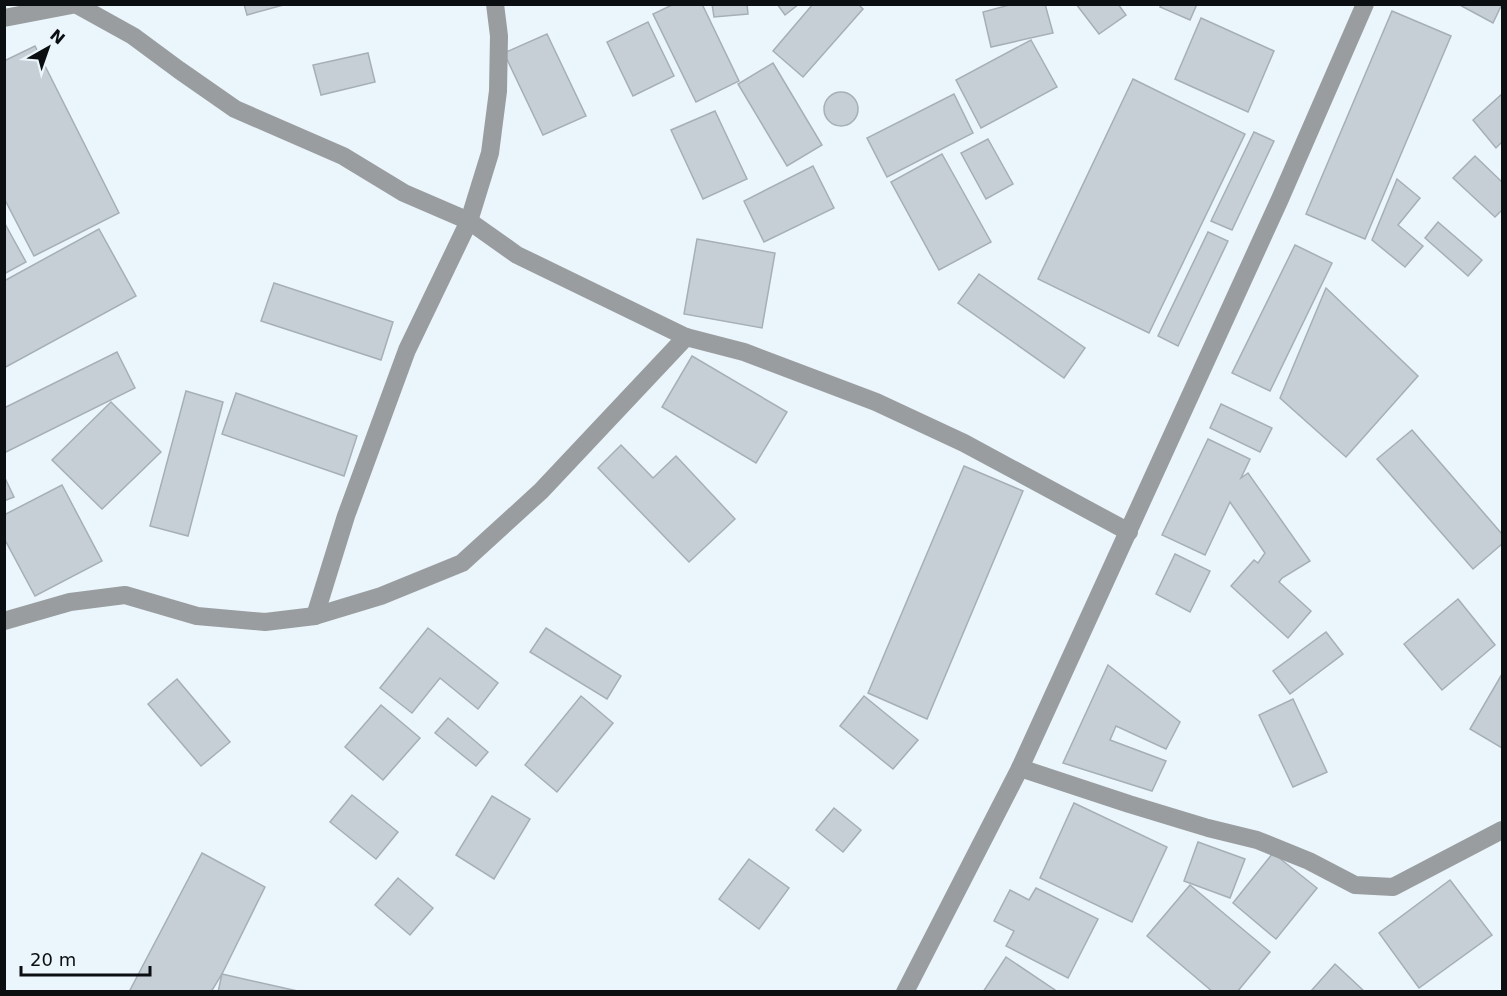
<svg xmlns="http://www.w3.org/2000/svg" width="1507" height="996" font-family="'DejaVu Sans',sans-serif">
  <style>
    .building { fill: #c6cfd6; stroke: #a6afb6; stroke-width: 1.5 }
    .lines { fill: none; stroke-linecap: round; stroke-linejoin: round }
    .minor { stroke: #999da0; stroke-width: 18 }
  </style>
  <rect width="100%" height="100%" fill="#ebf5fc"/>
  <g class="building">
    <path d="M 244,4 L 287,4 L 247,15 Z"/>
    <path d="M 674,4 L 702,4 L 739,81 L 696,102 L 653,14 Z"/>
    <path d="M 712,4 L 747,4 L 748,14 L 714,17 Z"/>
    <path d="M 777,4 L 799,4 L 785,15 Z"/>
    <path d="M 813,4 L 858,4 L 863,9 L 803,77 L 773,51 Z"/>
    <path d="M 1013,4 L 1045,4 L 1053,33 L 991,47 L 983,12 Z"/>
    <path d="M 1076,4 L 1118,4 L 1126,15 L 1099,34 Z"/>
    <path d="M 1162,4 L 1197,4 L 1190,20 L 1160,7 Z"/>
    <path d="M 1458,4 L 1502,4 L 1493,23 Z"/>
    <path d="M 1392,11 L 1451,36 L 1365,239 L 1306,214 Z"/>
    <path d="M 1201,18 L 1274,51 L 1248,112 L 1175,79 Z"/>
    <path d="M 648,22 L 674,76 L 633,96 L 607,42 Z"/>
    <path d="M 547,34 L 586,116 L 543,135 L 504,53 Z"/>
    <path d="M 1031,40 L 1057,87 L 981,128 L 956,80 Z"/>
    <path d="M 35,46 L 119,213 L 34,256 L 4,198 L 4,61 Z"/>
    <path d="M 368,53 L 375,82 L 321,95 L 313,65 Z"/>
    <path d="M 773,63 L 822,145 L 787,166 L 738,84 Z"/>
    <path d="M 1133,79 L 1245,134 L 1149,333 L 1038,279 Z"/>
    <circle cx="841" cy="109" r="17"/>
    <path d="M 954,94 L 973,133 L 887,177 L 867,138 Z"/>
    <path d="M 1502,94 L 1502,142 L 1496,148 L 1473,120 Z"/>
    <path d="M 715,111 L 747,179 L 703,199 L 671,130 Z"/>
    <path d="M 1254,132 L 1274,141 L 1232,230 L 1211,221 Z"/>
    <path d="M 988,139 L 1013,184 L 986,199 L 961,153 Z"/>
    <path d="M 942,154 L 991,242 L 939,270 L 891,182 Z"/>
    <path d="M 1475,156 L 1502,182 L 1502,210 L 1495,217 L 1453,178 Z"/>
    <path d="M 813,166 L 834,208 L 764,242 L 744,201 Z"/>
    <path d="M 1397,179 L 1420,198 L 1398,225 L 1423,246 L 1405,267 L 1372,240 Z"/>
    <path d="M 4,222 L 26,262 L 4,274 Z"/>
    <path d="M 1438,222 L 1482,260 L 1468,276 L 1425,238 Z"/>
    <path d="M 99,229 L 136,296 L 4,368 L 4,281 Z"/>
    <path d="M 1208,232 L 1228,241 L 1178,346 L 1158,336 Z"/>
    <path d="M 697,239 L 775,253 L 762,328 L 684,314 Z"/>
    <path d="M 1295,245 L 1332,263 L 1270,391 L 1232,373 Z"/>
    <path d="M 979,274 L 1085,348 L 1064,378 L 958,303 Z"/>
    <path d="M 274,283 L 393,322 L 381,360 L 261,321 Z"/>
    <path d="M 1326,288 L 1418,376 L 1346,457 L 1280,398 Z"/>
    <path d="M 117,352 L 135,388 L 4,453 L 4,408 Z"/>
    <path d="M 692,356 L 787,412 L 756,463 L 662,407 Z"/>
    <path d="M 186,391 L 223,402 L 188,536 L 150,526 Z"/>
    <path d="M 236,393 L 357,436 L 344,476 L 222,434 Z"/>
    <path d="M 111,402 L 161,452 L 102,509 L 52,460 Z"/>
    <path d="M 1221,404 L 1272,428 L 1260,452 L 1210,428 Z"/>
    <path d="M 1412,430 L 1502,534 L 1502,544 L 1473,569 L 1377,459 Z"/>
    <path d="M 1208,439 L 1250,459 L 1241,478 L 1248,473 L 1310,561 L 1282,578 L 1279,582 L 1311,611 L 1288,638 L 1231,586 L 1254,560 L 1258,563 L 1265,553 L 1230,502 L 1205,555 L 1162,535 Z"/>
    <path d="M 621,445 L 653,478 L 676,456 L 735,519 L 689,562 L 598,468 Z"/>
    <path d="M 964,466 L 1023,491 L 927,719 L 868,693 Z"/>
    <path d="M 4,476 L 14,497 L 4,501 Z"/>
    <path d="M 62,485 L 102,561 L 35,596 L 4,538 L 4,515 Z"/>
    <path d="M 1175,554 L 1210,571 L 1190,612 L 1156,594 Z"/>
    <path d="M 1458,599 L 1495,645 L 1442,690 L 1404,644 Z"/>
    <path d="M 428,628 L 498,683 L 478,709 L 440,678 L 412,713 L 380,688 Z"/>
    <path d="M 546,628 L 621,676 L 607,699 L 530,652 Z"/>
    <path d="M 1326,632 L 1343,654 L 1290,694 L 1273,671 Z"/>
    <path d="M 1108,665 L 1180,722 L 1166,749 L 1116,726 L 1110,740 L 1166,761 L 1152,791 L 1063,763 Z"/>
    <path d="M 1502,674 L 1502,748 L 1470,729 Z"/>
    <path d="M 177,679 L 230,742 L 201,766 L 148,704 Z"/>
    <path d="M 581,696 L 613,723 L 557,792 L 525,765 Z"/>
    <path d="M 864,696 L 918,740 L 893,769 L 840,726 Z"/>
    <path d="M 1293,699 L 1327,772 L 1293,787 L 1259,715 Z"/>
    <path d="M 381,705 L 420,738 L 383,780 L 345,747 Z"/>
    <path d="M 448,718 L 488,752 L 476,766 L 435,733 Z"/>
    <path d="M 352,795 L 398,832 L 376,859 L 330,822 Z"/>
    <path d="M 492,796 L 530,819 L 494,879 L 456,855 Z"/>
    <path d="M 1074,803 L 1167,847 L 1132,922 L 1040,878 Z"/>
    <path d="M 834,808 L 861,830 L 843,852 L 816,830 Z"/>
    <path d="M 1198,842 L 1245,859 L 1230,898 L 1184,881 Z"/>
    <path d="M 202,853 L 265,887 L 222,974 L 211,992 L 129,992 Z"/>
    <path d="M 1273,853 L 1317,888 L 1276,939 L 1233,903 Z"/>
    <path d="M 749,859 L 789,888 L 759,929 L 719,899 Z"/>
    <path d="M 398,878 L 433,908 L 410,935 L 375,905 Z"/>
    <path d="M 1450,880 L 1492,935 L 1419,988 L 1379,933 Z"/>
    <path d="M 1190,885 L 1270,952 L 1237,992 L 1213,992 L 1147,936 Z"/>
    <path d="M 1036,888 L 1098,919 L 1068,978 L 1006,946 L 1014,931 L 994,921 L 1010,890 L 1029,900 Z"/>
    <path d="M 1006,957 L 1058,992 L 983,992 Z"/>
    <path d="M 1335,964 L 1365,992 L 1311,991 Z"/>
    <path d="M 222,974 L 302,992 L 218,992 Z"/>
  </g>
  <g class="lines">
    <g class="minor">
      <path d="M 77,5 L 133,36 L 179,70 L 235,109 L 343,156 L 404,193 L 469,221 L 517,255 L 686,337 L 744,352 L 876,402 L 964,443 L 1129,532"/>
      <path d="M 4,18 L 77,4"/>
      <path d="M 315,616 L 346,516 L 407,350 L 469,221 L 490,153 L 498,91 L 499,36 L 495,4"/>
      <path d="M 4,621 L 70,602 L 125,595 L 197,616 L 265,622 L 315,616 L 381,596 L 462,563 L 541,491 L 686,337"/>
      <path d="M 1020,768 L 1129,804 L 1208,828 L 1257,840 L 1309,861 L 1355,885 L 1393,887 L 1502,830"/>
      <path d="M 905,992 L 1020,768 L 1280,199 L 1365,4"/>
    </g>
  </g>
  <rect width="1507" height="996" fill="none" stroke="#0b0f11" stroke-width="12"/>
  <g transform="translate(48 48) rotate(40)" stroke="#ebf5fc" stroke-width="4.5" paint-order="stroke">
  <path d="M0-4.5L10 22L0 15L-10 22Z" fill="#0b0f11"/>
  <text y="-9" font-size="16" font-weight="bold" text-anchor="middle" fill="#0b0f11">N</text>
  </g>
  <path d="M21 966v9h129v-9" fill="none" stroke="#0b0f11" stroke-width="3"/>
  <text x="30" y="966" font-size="18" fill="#0b0f11" stroke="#ebf5fc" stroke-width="4.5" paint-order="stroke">20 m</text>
</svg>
